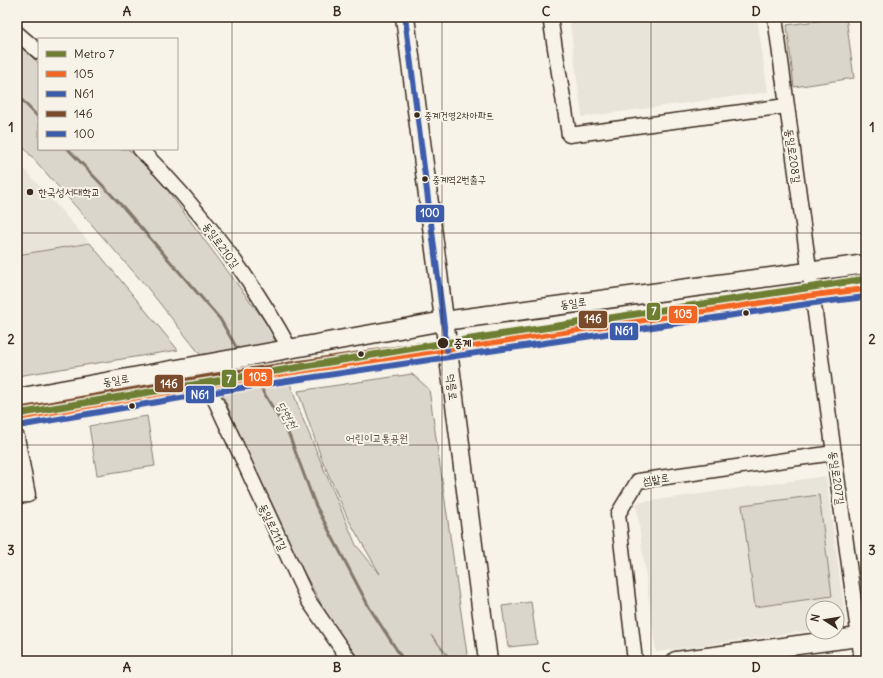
<svg xmlns="http://www.w3.org/2000/svg" width="883" height="678" font-family="Delius,'Poor Story',sans-serif">
  <style>
    .built { fill: #e9e4d9 }
    .green { fill: #dbd6cb; stroke: #8b8074 }
    .lines { fill: none; stroke-linecap: round; stroke-linejoin: round }
    .stream { stroke: #84786c; stroke-width: 3 }
    .minor-casing { stroke: #3b2a1e; stroke-width: 17 }
    .major-casing { stroke: #3b2a1e; stroke-width: 21 }
    .minor { stroke: #f7f3e8; stroke-width: 14 }
    .major { stroke: #f7f3e8; stroke-width: 18 }
    .bus-1-casing { stroke: #f7f3e8; stroke-width: 9 }
    .bus-2-casing { stroke: #f7f3e8; stroke-width: 9 }
    .bus-3-casing { stroke: #f7f3e8; stroke-width: 9 }
    .bus-4-casing { stroke: #f7f3e8; stroke-width: 9 }
    .bus-1 { stroke: #f26522; stroke-width: 6 }
    .bus-2 { stroke: #3d5bab; stroke-width: 6 }
    .bus-3 { stroke: #7a4b2a; stroke-width: 6 }
    .bus-4 { stroke: #3d5bab; stroke-width: 6 }
    .metro-1-casing { stroke: #f7f3e8; stroke-width: 10 }
    .metro-1 { stroke: #6e7e31; stroke-width: 7 }
    .grid { fill: none; stroke: #3b2a1e; stroke-width: 1; stroke-opacity: 0.55 }
    .bus-dot { fill: #3b2a1e; stroke: #f7f3e8; stroke-width: 1.5 }
    .labels { text-anchor: middle; dominant-baseline: central; stroke-width: 4; stroke-linejoin: round; paint-order: stroke }
    .bus-label { font-size: 10px; fill: #3b2a1e; stroke: #f7f3e8; text-anchor: start }
    .street-label { font-size: 11px; fill: #3b2a1e; stroke: #f7f3e8 }
    .poi-label { font-size: 11px; fill: #3b2a1e; stroke: #f7f3e8; text-anchor: start }
    .stop-label { font-size: 11px; font-weight: bold; fill: #3b2a1e; stroke: #f7f3e8; text-anchor: start }
    .park-label { font-size: 11px; fill: #5b4c41; stroke: #f7f3e8 }
    .water-label { font-size: 12px; font-style: italic; fill: #5f5145; stroke: #f7f3e8 }
    .line-badge { stroke: #f7f3e8; stroke-width: 1.5 }
    .badge-label { font-size: 11px; text-anchor: middle; font-weight: bold; fill: #fff }
    .neatline { fill: none; stroke: #3b2a1e; stroke-width: 1.5 }
    .grid-label { font-size: 13px; text-anchor: middle; font-weight: bold; fill: #3b2a1e }
  </style>
  <rect width="100%" height="100%" fill="#f7f3e8"/>
  <filter id="ink" filterUnits="userSpaceOnUse"><feTurbulence type="fractalNoise" baseFrequency=".025" numOctaves="2"/><feDisplacementMap in="SourceGraphic" scale="8" xChannelSelector="R" yChannelSelector="G"/><feConvolveMatrix kernelMatrix="1 2 1 2 8 2 1 2 1" color-interpolation-filters="sRGB"/></filter>
  <g filter="url(#ink)">
    <g class="built">
      <path d="M 569,17 L 757,17 L 768,92 L 582,117 Z"/>
      <path d="M 17,161 L 20,164 L 90,243 L 17,257 Z"/>
      <path d="M 826,476 L 846,625 L 837,627 L 837,608 L 813,608 L 813,630 L 656,652 L 636,503 Z"/>
    </g>
    <g class="green">
      <path d="M 846,17 L 854,78 L 794,87 L 787,25 Z"/>
      <path d="M 17,42 L 39,64 L 39,149 L 128,149 L 156,175 L 270,328 L 302,417 L 356,545 L 380,574 L 348,519 L 321,457 L 298,391 L 412,374 L 429,389 L 468,661 L 453,661 L 431,635 L 451,661 L 361,661 L 332,624 L 281,530 L 211,368 L 146,286 L 17,140 Z"/>
      <path d="M 90,243 L 178,350 L 17,376 L 17,255 Z"/>
      <path d="M 147,416 L 155,466 L 97,475 L 89,426 Z"/>
      <path d="M 819,495 L 832,596 L 755,607 L 742,505 Z"/>
      <path d="M 531,602 L 537,644 L 508,647 L 502,606 Z"/>
    </g>
    <g class="lines">
      <g class="stream">
        <path d="M 17,95 L 39,118"/>
        <path d="M 68,149 L 123,207 L 220,319 L 239,352"/>
        <path d="M 245,362 L 252,373"/>
        <path d="M 258,383 L 289,435 L 315,504 L 369,607 L 404,661"/>
      </g>
      <g class="minor-casing">
        <g id="minor">
          <path d="M 550,17 L 569,135 L 786,106"/>
          <path d="M 775,17 L 862,661"/>
          <path d="M 17,33 L 39,52"/>
          <path d="M 140,149 C 197,205 252,279 290,349"/>
          <path d="M 208,385 L 308,600 L 350,661"/>
          <path d="M 17,437 L 28,495 L 17,496"/>
          <path d="M 635,661 L 618,514 L 638,481 L 834,453"/>
        </g>
      </g>
      <g class="major-casing">
        <g id="major">
          <path d="M 405,17 L 488,661"/>
          <path d="M 17,398 L 444,321 L 866,264"/>
          <path d="M 17,418 L 226,382 L 813,295 L 866,289"/>
          <path d="M 676,661 L 866,636"/>
        </g>
      </g>
      <use href="#minor" class="minor"/>
      <use href="#major" class="major"/>
      <g class="bus-1-casing">
        <path id="bus-1" d="M 17,418 L 226,382 L 813,295 L 866,289"/>
      </g>
      <g class="bus-2-casing">
        <path id="bus-2" d="M 18,426 L 227,390 L 814,303 L 866,297"/>
      </g>
      <g class="bus-3-casing">
        <path id="bus-3" d="M 17,410 L 225,374 L 812,287 L 865,281"/>
      </g>
      <g class="bus-4-casing">
        <path id="bus-4" d="M 405,17 L 447,350"/>
      </g>
      <use href="#bus-1" class="bus-1"/>
      <use href="#bus-2" class="bus-2"/>
      <use href="#bus-3" class="bus-3"/>
      <use href="#bus-4" class="bus-4"/>
      <g class="metro-1-casing">
        <path id="metro-1" d="M 17,414 L 445,343 L 866,279"/>
      </g>
      <use href="#metro-1" class="metro-1"/>
    </g>
  </g>
  <path class="grid" d="M 232,17 L 232,661M 442,17 L 442,661M 651,17 L 651,661M 17,233 L 866,233M 17,445 L 866,445"/>
  <g class="bus-dot">
    <circle cx="417" cy="115" r="3.5"/>
    <circle cx="425" cy="179" r="3.5"/>
    <circle cx="30" cy="192" r="4"/>
    <circle cx="746" cy="313" r="3.5"/>
    <circle cx="443" cy="343" r="6"/>
    <circle cx="361" cy="354" r="3.5"/>
    <circle cx="132" cy="406" r="3.5"/>
  </g>
  <g class="labels">
    <g class="bus-label">
      <text x="424" y="115">중계건영2차아파트</text>
      <text x="432" y="179">중계역2번출구</text>
    </g>
    <g class="street-label">
      <text transform="translate(793 156) rotate(82)">동일로208길</text>
      <text transform="translate(221 245) rotate(54)">동일로210길</text>
      <text transform="translate(573 303) rotate(-8)">동일로</text>
      <text transform="translate(116 380) rotate(-10)">동일로</text>
      <text transform="translate(452 387) rotate(83)">덕릉로</text>
      <text transform="translate(837 478) rotate(82)">동일로207길</text>
      <text transform="translate(656 479) rotate(-9)">섬밭로</text>
      <text transform="translate(273 527) rotate(65)">동일로211길</text>
    </g>
    <g class="poi-label">
      <text x="38" y="192">한국성서대학교</text>
    </g>
    <g class="stop-label">
      <text x="454" y="343">중계</text>
    </g>
    <g class="park-label">
      <text x="377" y="438">어린이교통공원</text>
    </g>
    <g class="water-label">
      <text transform="translate(287 415) rotate(60)">당현천</text>
    </g>
  </g>
  <g class="line-badge">
    <rect x="415" y="204" width="30" height="19" rx="4" fill="#3d5bab"/>
    <rect x="646" y="302" width="15" height="19" rx="4" fill="#6e7e31"/>
    <rect x="668" y="305" width="30" height="19" rx="4" fill="#f26522"/>
    <rect x="578" y="310" width="30" height="19" rx="4" fill="#7a4b2a"/>
    <rect x="609" y="322" width="30" height="19" rx="4" fill="#3d5bab"/>
    <rect x="243" y="368" width="30" height="19" rx="4" fill="#f26522"/>
    <rect x="221" y="369" width="16" height="19" rx="4" fill="#6e7e31"/>
    <rect x="154" y="374" width="30" height="19" rx="4" fill="#7a4b2a"/>
    <rect x="185" y="385" width="30" height="19" rx="4" fill="#3d5bab"/>
  </g>
  <g class="badge-label">
    <text x="430" y="217">100</text>
    <text x="654" y="315">7</text>
    <text x="683" y="318">105</text>
    <text x="593" y="323">146</text>
    <text x="624" y="335">N61</text>
    <text x="258" y="381">105</text>
    <text x="229" y="383">7</text>
    <text x="169" y="388">146</text>
    <text x="200" y="399">N61</text>
  </g>
  <rect width="883" height="678" fill="none" stroke="#f7f3e8" stroke-width="44"/>
  <rect x="38" y="38" width="140" height="112" fill="#f7f3e8" stroke="#aca397"/>
  <rect x="46" y="51" width="20" height="6" fill="#6e7e31" stroke="#aca397"/>
  <text x="74" y="58" font-size="12" fill="#3b2a1e">Metro 7</text>
  <rect x="46" y="71" width="20" height="6" fill="#f26522" stroke="#aca397"/>
  <text x="74" y="78" font-size="12" fill="#3b2a1e">105</text>
  <rect x="46" y="91" width="20" height="6" fill="#3d5bab" stroke="#aca397"/>
  <text x="74" y="98" font-size="12" fill="#3b2a1e">N61</text>
  <rect x="46" y="111" width="20" height="6" fill="#7a4b2a" stroke="#aca397"/>
  <text x="74" y="118" font-size="12" fill="#3b2a1e">146</text>
  <rect x="46" y="131" width="20" height="6" fill="#3d5bab" stroke="#aca397"/>
  <text x="74" y="138" font-size="12" fill="#3b2a1e">100</text>
  <g transform="translate(825 620) rotate(282)"><circle r="19" fill="#f7f3e8" stroke="#aca397"/>
  <path d="M0-3L7 15L0 10L-7 15Z" fill="#3b2a1e"/>
  <text y="-6" font-size="11" font-weight="bold" text-anchor="middle" fill="#3b2a1e">N</text>
  </g>
  <rect x="22" y="22" width="839" height="634" class="neatline"/>
  <g class="grid-label">
    <text x="127" y="16">A</text>
    <text x="337" y="16">B</text>
    <text x="546" y="16">C</text>
    <text x="756" y="16">D</text>
    <text x="11" y="132">1</text>
    <text x="872" y="132">1</text>
    <text x="11" y="344">2</text>
    <text x="872" y="344">2</text>
    <text x="11" y="555">3</text>
    <text x="872" y="555">3</text>
    <text x="127" y="672">A</text>
    <text x="337" y="672">B</text>
    <text x="546" y="672">C</text>
    <text x="756" y="672">D</text>
  </g>
</svg>
